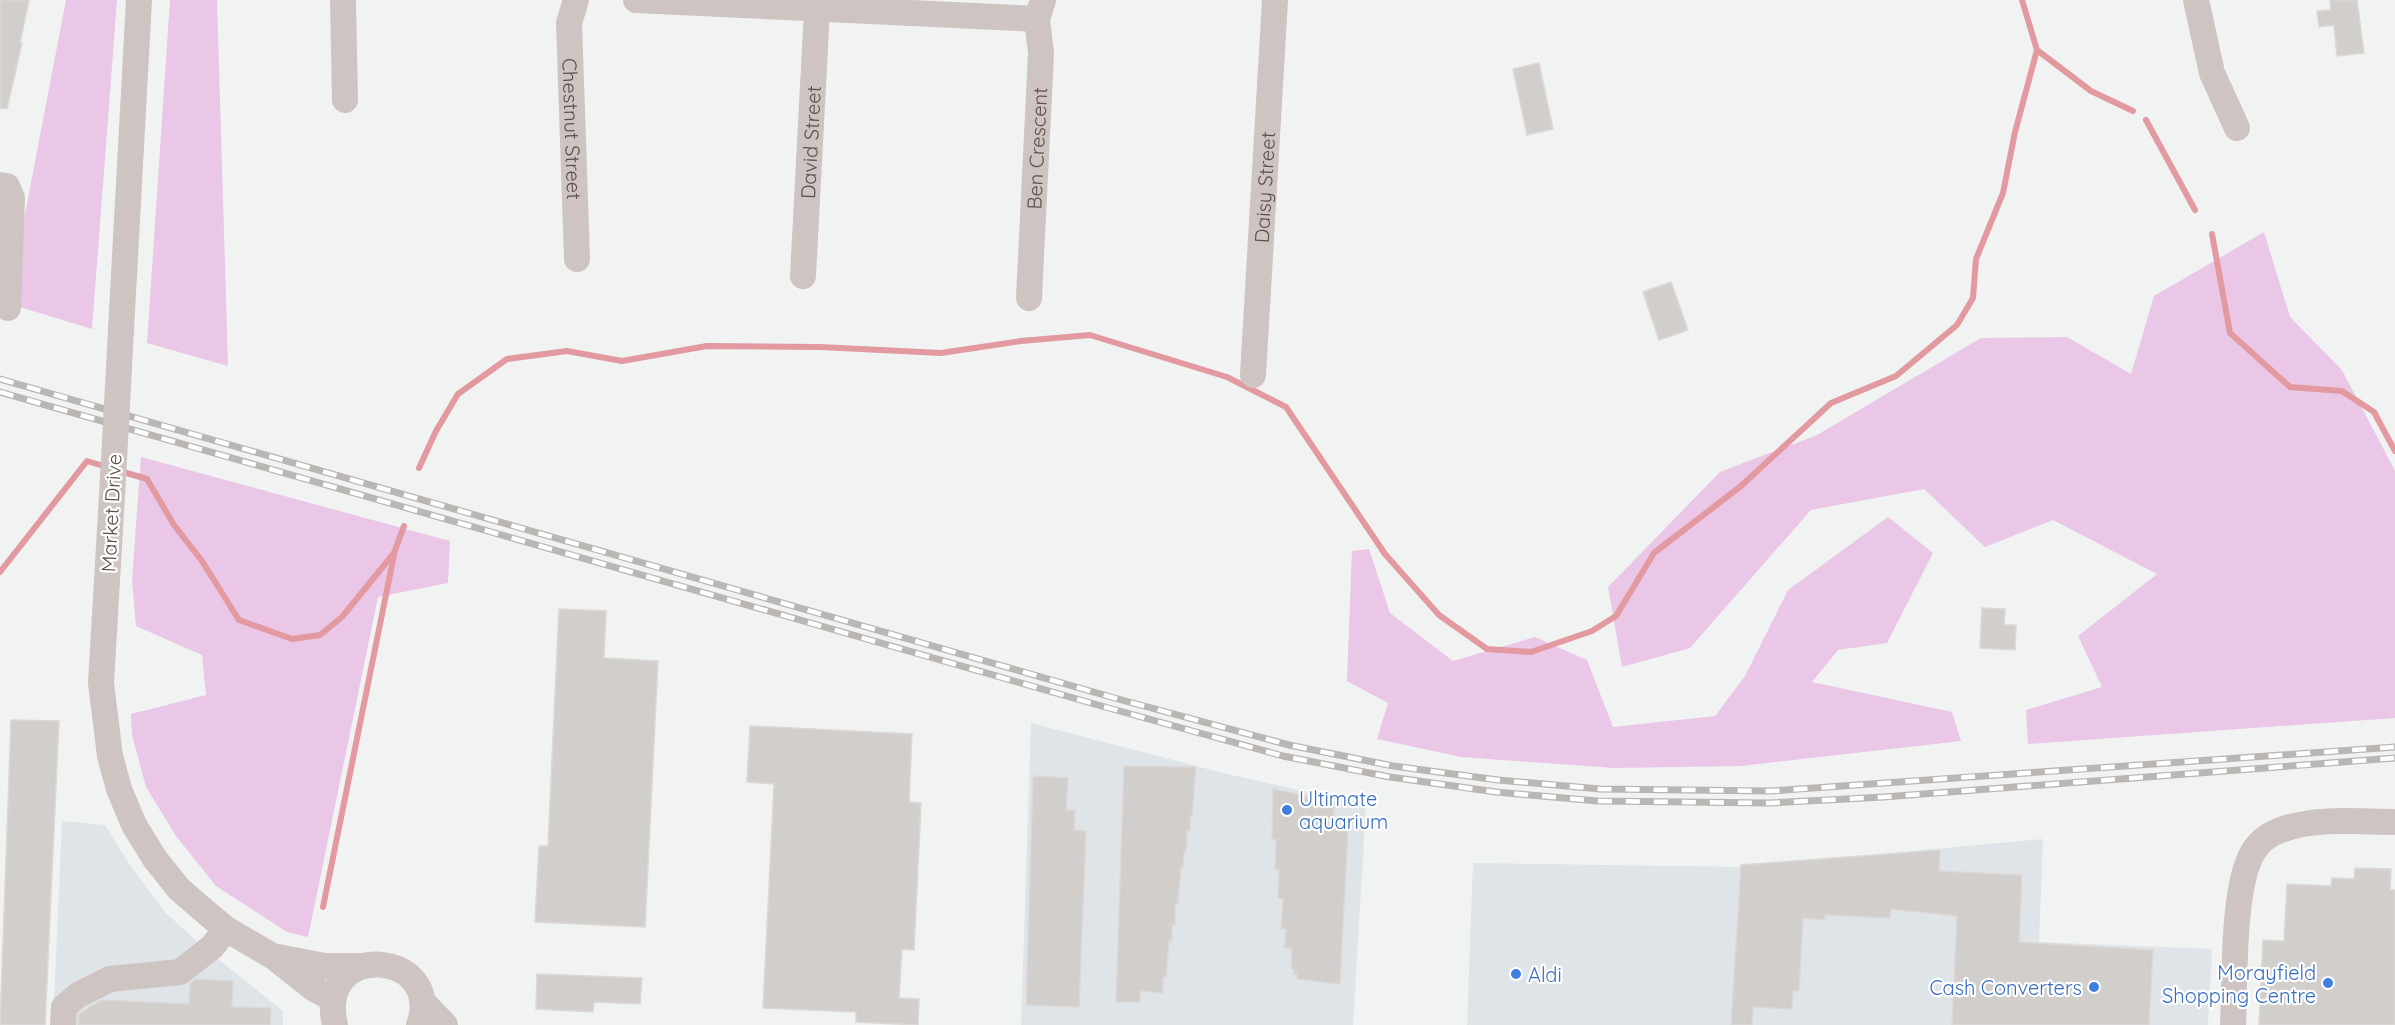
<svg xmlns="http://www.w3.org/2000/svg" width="2395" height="1025" font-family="Quicksand,sans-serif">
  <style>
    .commercial { fill: #dfe4e9 }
    .green { fill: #eac6e7 }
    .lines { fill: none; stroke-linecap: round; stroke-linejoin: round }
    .stream { stroke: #e2999f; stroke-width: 6 }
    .building { fill: #d2cecc; stroke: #dbd8d6; stroke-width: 1.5 }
    .minor { stroke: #cec4c1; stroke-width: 26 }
    .rail-casing { stroke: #bab6b4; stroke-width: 7 }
    .rail { stroke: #fff; stroke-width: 4.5; stroke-dasharray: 14; stroke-linecap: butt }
    .minor-bridge { stroke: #cec4c1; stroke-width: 26 }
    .shop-dot { fill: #3f7fe0; stroke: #fff; stroke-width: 2 }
    .labels { text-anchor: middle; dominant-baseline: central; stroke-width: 4.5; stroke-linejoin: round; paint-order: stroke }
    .street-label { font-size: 20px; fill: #5c4e4b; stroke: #fff }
    .shop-label { font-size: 20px; fill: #366cbe; stroke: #fff; text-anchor: start }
  </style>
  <rect width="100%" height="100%" fill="#f1f3f3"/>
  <g class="commercial">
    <path d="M 1031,723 L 1219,772 L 1366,805 L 1353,1025 L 1021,1025 Z"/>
    <path d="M 62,821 L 105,825 L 128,862 L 165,912 L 203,947 L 283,1011 L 283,1025 L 53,1025 Z"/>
    <path d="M 2043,839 L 2039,942 L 2212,949 L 2208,1025 L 1467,1025 L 1473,863 L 1739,867 Z"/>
  </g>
  <g class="green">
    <path d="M 66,0 L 117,0 L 92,329 L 20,307 L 16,261 Z"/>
    <path d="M 170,0 L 217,0 L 228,366 L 147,343 Z"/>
    <path d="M 2264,232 L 2290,317 L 2342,370 L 2395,471 L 2395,718 L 2028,744 L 2026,710 L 2102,687 L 2078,636 L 2157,574 L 2053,520 L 1985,547 L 1924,489 L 1811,510 L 1690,648 L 1622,667 L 1608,587 L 1720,472 L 1817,435 L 1981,338 L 2067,337 L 2131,374 L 2154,296 Z"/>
    <path d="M 141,457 L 450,541 L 448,583 L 378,597 L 308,937 L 287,932 L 216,886 L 176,836 L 146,787 L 132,735 L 131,714 L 206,695 L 202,655 L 136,626 L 132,580 Z"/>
    <path d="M 1888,517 L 1933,553 L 1887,643 L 1838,650 L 1812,682 L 1952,712 L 1961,741 L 1741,766 L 1614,768 L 1461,757 L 1377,739 L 1388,703 L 1347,681 L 1352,551 L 1369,549 L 1390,613 L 1453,661 L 1535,637 L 1587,660 L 1613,727 L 1715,716 L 1745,676 L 1788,590 Z"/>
  </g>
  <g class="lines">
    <g class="stream">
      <path d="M 2037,50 L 2091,91 L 2133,111"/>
      <path d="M 2146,120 L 2195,210"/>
      <path d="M 2212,234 L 2230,333 L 2290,387 L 2342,391 L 2374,412 L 2395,451"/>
      <path d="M 419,468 L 436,431 L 458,394 L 507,359 L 567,351 L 622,361 L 707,346 L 820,347 L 941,353 L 1021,341 L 1090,335 L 1227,377 L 1286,407 L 1385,554 L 1439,615 L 1487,649 L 1531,652 L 1592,631 L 1616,616 L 1654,553 L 1741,486 L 1831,403 L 1896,376 L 1957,325 L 1973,298 L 1976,259 L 2003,193 L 2015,132 L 2037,50 L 2022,0"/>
      <path d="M 120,471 L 147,479 L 174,525 L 202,561 L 239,620 L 292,639 L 320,635 L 342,617 L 394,553 L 404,526"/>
      <path d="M 0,572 L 87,461 L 107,467"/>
      <path d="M 323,907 L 394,555"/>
    </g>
  </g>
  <g class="building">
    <path d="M 0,0 L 29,0 L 20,43 L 22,43 L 7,109 L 0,108 Z"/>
    <path d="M 2330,0 L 2357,0 L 2364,53 L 2337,56 L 2334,25 L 2319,27 L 2317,11 L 2331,10 Z"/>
    <path d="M 1539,63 L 1553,129 L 1527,135 L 1513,69 Z"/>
    <path d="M 1671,282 L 1688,330 L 1659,340 L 1643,292 Z"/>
    <path d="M 1982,608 L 2005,609 L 2004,625 L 2016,625 L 2015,650 L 1980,648 Z"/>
    <path d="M 559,609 L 606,611 L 604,658 L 658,661 L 645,927 L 535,922 L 539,846 L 548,846 Z"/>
    <path d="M 11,720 L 59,721 L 45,1025 L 0,1025 Z"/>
    <path d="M 750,726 L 912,734 L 909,802 L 921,803 L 914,950 L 902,949 L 899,998 L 919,999 L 918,1025 L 856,1022 L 856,1012 L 763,1008 L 774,784 L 747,782 Z"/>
    <path d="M 1124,766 L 1196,767 L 1192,816 L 1190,816 L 1190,831 L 1187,831 L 1186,852 L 1184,852 L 1183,868 L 1181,867 L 1178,904 L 1175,904 L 1175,925 L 1172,925 L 1172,941 L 1169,941 L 1166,977 L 1163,977 L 1163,993 L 1140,991 L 1140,1002 L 1116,1002 Z"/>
    <path d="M 1033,776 L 1068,778 L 1066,810 L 1075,810 L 1074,830 L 1086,831 L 1079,1007 L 1026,1005 Z"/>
    <path d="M 1273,789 L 1334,802 L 1333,829 L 1348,830 L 1340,984 L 1297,979 L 1297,974 L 1294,975 L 1294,969 L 1291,969 L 1292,948 L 1284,948 L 1286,929 L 1281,929 L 1283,899 L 1278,898 L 1279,869 L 1275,869 L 1276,839 L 1272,839 Z"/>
    <path d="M 1940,850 L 1939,871 L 2022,875 L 2019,942 L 2153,950 L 2149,1025 L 1952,1025 L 1957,916 L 1891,909 L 1890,918 L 1825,915 L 1825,920 L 1803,918 L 1799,991 L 1793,991 L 1792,1009 L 1753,1007 L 1752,1025 L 1731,1025 L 1741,865 Z"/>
    <path d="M 2355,868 L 2391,869 L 2390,890 L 2395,890 L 2395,1025 L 2259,1025 L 2263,940 L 2284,941 L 2287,884 L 2331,886 L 2332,878 L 2354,879 Z"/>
    <path d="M 537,974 L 642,978 L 640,1004 L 594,1002 L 593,1012 L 536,1009 Z"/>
    <path d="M 195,979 L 233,981 L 232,1007 L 271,1008 L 270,1025 L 78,1025 L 79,1014 L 101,1000 L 189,1004 L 190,984 Z"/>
  </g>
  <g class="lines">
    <g class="minor">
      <path d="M 343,0 L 345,100"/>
      <path id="s1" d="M 576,0 L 569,23 L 577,259"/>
      <path d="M 636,0 L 1037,19"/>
      <path d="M 2196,0 L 2212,73 L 2237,128"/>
      <path d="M 0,185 L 7,186 L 12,198 L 8,308"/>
      <path id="s2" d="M 803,276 L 817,10"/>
      <path id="s3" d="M 1029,298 L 1041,53 L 1037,19 L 1043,0"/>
      <path d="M 121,330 L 139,0"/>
      <path id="s4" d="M 1253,375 L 1275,0"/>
      <path d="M 113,478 L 101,683 L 110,756 L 119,789 L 134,825 L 155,859 L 179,889 L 202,909 L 226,929 L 274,957 L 313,988 L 333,999"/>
      <path d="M 278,957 L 324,966 L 361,966"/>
      <path d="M 422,1001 L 445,1025"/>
      <path d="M 63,1025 L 64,1007 L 78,995 L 110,979 L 180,972 L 212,947 L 226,929"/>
      <path d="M 335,1025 C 315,938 446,951 419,1025"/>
      <path d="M 2233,1025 C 2235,982 2232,887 2253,852 C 2259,842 2269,834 2281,830 C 2315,817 2359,822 2395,822"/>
    </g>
    <g class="rail-casing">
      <g id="rail">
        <path d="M 0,379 L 1118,699 L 1289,745 L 1393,766 L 1498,780 L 1600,789 L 1771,791 L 2395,747"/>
        <path d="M 0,392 L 1105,707 L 1283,756 L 1390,777 L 1496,792 L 1598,801 L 1770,803 L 1884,797 L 2395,758"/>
      </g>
    </g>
    <use href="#rail" class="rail"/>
    <path class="minor-bridge" d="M 113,478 L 121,330"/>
  </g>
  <g class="shop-dot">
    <circle cx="1287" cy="810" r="6"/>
    <circle cx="1516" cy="974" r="6"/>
    <circle cx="2328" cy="983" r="6"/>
    <circle cx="2094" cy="987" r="6"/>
  </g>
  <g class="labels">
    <g class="street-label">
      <text stroke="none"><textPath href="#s1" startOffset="130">Chestnut Street</textPath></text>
      <text stroke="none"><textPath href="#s2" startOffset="134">David Street</textPath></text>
      <text stroke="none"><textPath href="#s3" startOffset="150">Ben Crescent</textPath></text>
      <text stroke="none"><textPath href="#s4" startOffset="188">Daisy Street</textPath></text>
      <text transform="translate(111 513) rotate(-87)">Market Drive</text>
    </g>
    <g class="shop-label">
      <text x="1299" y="798">Ultimate<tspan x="1299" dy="23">aquarium</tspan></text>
      <text x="2316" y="972" text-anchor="end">Morayfield<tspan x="2316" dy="23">Shopping Centre</tspan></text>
      <text x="1528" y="974">Aldi</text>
      <text x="2082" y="987" text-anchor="end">Cash Converters</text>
    </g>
  </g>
</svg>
